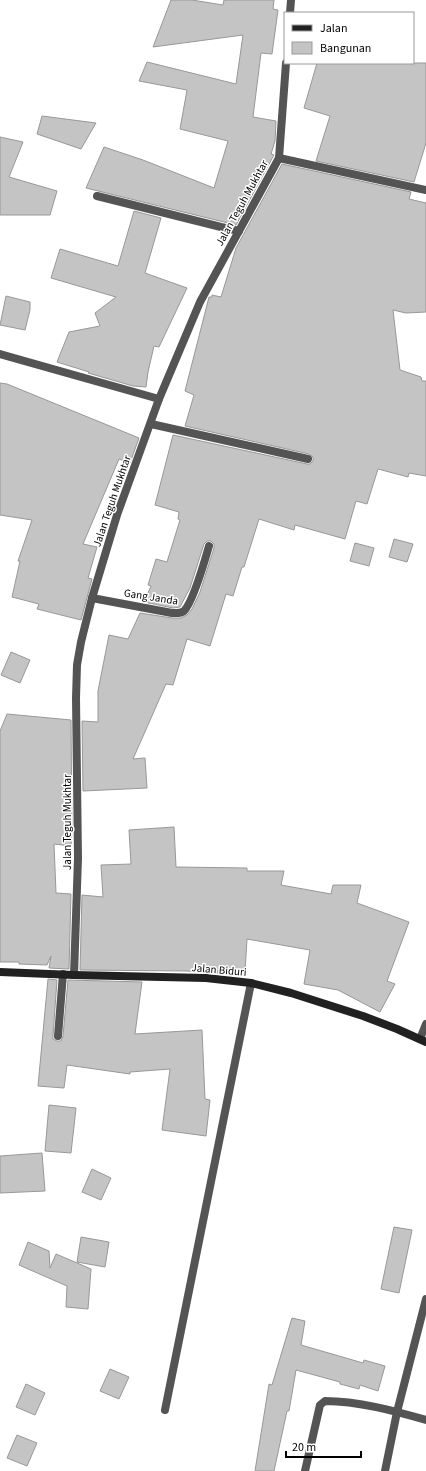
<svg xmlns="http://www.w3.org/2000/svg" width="426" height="1471" font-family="'Source Sans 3',sans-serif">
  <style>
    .building { fill: #c4c4c4; stroke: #989898 }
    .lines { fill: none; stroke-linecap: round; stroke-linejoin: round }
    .street { stroke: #545454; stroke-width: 8 }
    .secondary { stroke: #212121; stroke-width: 8 }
    .labels { text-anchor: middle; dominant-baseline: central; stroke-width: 3; stroke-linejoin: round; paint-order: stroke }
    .street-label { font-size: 11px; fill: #000; stroke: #fff }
  </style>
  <rect width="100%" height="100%" fill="#fff"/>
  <g class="building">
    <path d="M 171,0 L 192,0 L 223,5 L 224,0 L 274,0 L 273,9 L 278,10 L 272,54 L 261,53 L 253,117 L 276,121 L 275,141 L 271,154 L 274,155 L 236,225 L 86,188 L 104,147 L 143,160 L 214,188 L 228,141 L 180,129 L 187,90 L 139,81 L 147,62 L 236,84 L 243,35 L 153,47 Z"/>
    <path d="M 317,63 L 426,63 L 426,143 L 414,182 L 316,161 L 330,116 L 304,108 Z"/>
    <path d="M 42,116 L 96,123 L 81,149 L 37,134 Z"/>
    <path d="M 0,137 L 23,142 L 9,177 L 57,191 L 50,215 L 0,215 Z"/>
    <path d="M 282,164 L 411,192 L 409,199 L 426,203 L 426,312 L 406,313 L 393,310 L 400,370 L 421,377 L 422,381 L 426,381 L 426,476 L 409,473 L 408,477 L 378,469 L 367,504 L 356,501 L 345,539 L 295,525 L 294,530 L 259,519 L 244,567 L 242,567 L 233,596 L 226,594 L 210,646 L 187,639 L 173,685 L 166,684 L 133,759 L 145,758 L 147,788 L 83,791 L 82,721 L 98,722 L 98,691 L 109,635 L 128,639 L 140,613 L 172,618 L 181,618 L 187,615 L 192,609 L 200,592 L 214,548 L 214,544 L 211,541 L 207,541 L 204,544 L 190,588 L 180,607 L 173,608 L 144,602 L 151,586 L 148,585 L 156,559 L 167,562 L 180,520 L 178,519 L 179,512 L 155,505 L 173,435 L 307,464 L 310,464 L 313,461 L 313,457 L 309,454 L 185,426 L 194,395 L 185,391 L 209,297 L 212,297 L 212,295 L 221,297 L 236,248 Z"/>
    <path d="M 134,211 L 161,218 L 145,273 L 187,288 L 159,347 L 154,346 L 148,372 L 146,387 L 133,386 L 88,373 L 89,372 L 57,362 L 69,332 L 100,326 L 95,313 L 116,297 L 51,278 L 60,249 L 118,266 Z"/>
    <path d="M 6,296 L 30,302 L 30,310 L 25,330 L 0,325 Z"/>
    <path d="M 0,383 L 7,384 L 139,438 L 130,463 L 119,459 L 83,544 L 97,547 L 88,578 L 92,579 L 81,620 L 37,609 L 39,604 L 12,597 L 20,561 L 18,561 L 32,520 L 0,515 Z"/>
    <path d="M 394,539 L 413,544 L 407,562 L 389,557 Z"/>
    <path d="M 355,543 L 374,548 L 369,566 L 350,561 Z"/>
    <path d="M 11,652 L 30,660 L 20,683 L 1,675 Z"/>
    <path d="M 7,714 L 71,720 L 72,830 L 71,846 L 54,844 L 56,893 L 71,894 L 69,969 L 49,968 L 51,956 L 47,965 L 19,964 L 19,962 L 0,962 L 0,731 Z"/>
    <path d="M 174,827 L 176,867 L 247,868 L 247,871 L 284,871 L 281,885 L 331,894 L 333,885 L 361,885 L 357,903 L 409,922 L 387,981 L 395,984 L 380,1012 L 338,990 L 304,984 L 310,950 L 247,939 L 245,972 L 218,970 L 218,973 L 186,971 L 80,970 L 82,895 L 103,897 L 101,865 L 131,864 L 129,830 Z"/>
    <path d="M 48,979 L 57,980 L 53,1036 L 53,1039 L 57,1041 L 61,1041 L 63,1036 L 68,980 L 142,982 L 135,1034 L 202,1030 L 205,1099 L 210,1100 L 206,1136 L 162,1130 L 170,1069 L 130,1072 L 130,1074 L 67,1065 L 64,1088 L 38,1086 Z"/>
    <path d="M 49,1105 L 76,1108 L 71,1153 L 45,1151 Z"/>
    <path d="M 42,1153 L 45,1191 L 0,1193 L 0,1156 Z"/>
    <path d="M 92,1169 L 111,1178 L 101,1200 L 82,1192 Z"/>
    <path d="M 394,1227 L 412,1230 L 399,1293 L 381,1289 Z"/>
    <path d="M 81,1237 L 109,1242 L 105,1267 L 77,1262 Z"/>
    <path d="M 28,1242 L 49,1251 L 50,1268 L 56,1254 L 91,1269 L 88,1309 L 66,1307 L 67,1286 L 19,1265 Z"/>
    <path d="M 292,1318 L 305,1321 L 301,1345 L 363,1363 L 364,1360 L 385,1366 L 378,1391 L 360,1385 L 359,1389 L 340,1384 L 340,1382 L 296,1370 L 289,1411 L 287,1411 L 274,1471 L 255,1471 L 269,1384 L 272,1385 Z"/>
    <path d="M 110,1369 L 129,1377 L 119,1399 L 100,1391 Z"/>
    <path d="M 26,1384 L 45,1393 L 35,1415 L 16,1407 Z"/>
    <path d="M 17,1435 L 37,1443 L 27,1466 L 7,1458 Z"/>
  </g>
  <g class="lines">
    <g class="street">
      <path d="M 290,13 L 291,0"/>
      <path d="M 279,158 L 426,190"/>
      <path d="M 97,196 L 221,227 L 239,231"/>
      <path d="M 0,354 L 159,399"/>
      <path d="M 151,424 L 308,459"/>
      <path d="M 92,598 L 172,613 C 176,613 180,614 184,611 C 193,602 205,560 209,546"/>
      <path d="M 74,975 L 78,858 L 76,698 L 77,665 L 81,642 L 92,598 L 117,515 L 159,399 L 200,302 L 279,158 L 286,63"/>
      <path d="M 58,1036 L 63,974"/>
      <path d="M 420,1039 L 426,1024"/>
      <path d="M 165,1410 L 251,983"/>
      <path d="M 305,1471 L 320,1405 L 325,1401 C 358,1401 395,1411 426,1420"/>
      <path d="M 385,1471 L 397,1412 L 426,1299"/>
    </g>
    <path class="secondary" d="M 0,972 L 74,975 L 206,978 L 251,983 L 291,993 L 363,1016 L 397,1029 L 426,1042"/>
  </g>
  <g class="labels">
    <g class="street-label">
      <text transform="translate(242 203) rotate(-61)">Jalan Teguh Mukhtar</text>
      <text transform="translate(112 501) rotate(-71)">Jalan Teguh Mukhtar</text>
      <text transform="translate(151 597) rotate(9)">Gang Janda</text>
      <text transform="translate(67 822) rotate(-90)">Jalan Teguh Mukhtar</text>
      <text transform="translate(219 970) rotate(5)">Jalan Biduri</text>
    </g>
  </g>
  <rect x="284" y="12" width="130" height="52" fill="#ffffff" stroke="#999999"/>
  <rect x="292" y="25" width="20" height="6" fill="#212121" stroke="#999999"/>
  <text x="320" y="32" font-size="12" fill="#000000">Jalan</text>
  <rect x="292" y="42" width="20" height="12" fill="#c4c4c4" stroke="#999999"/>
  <text x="320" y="52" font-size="12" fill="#000000">Bangunan</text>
  <path d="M286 1451v6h75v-6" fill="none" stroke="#000000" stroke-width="2"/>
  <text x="292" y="1451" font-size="12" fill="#000000" stroke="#ffffff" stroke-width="3" paint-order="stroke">20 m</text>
</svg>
